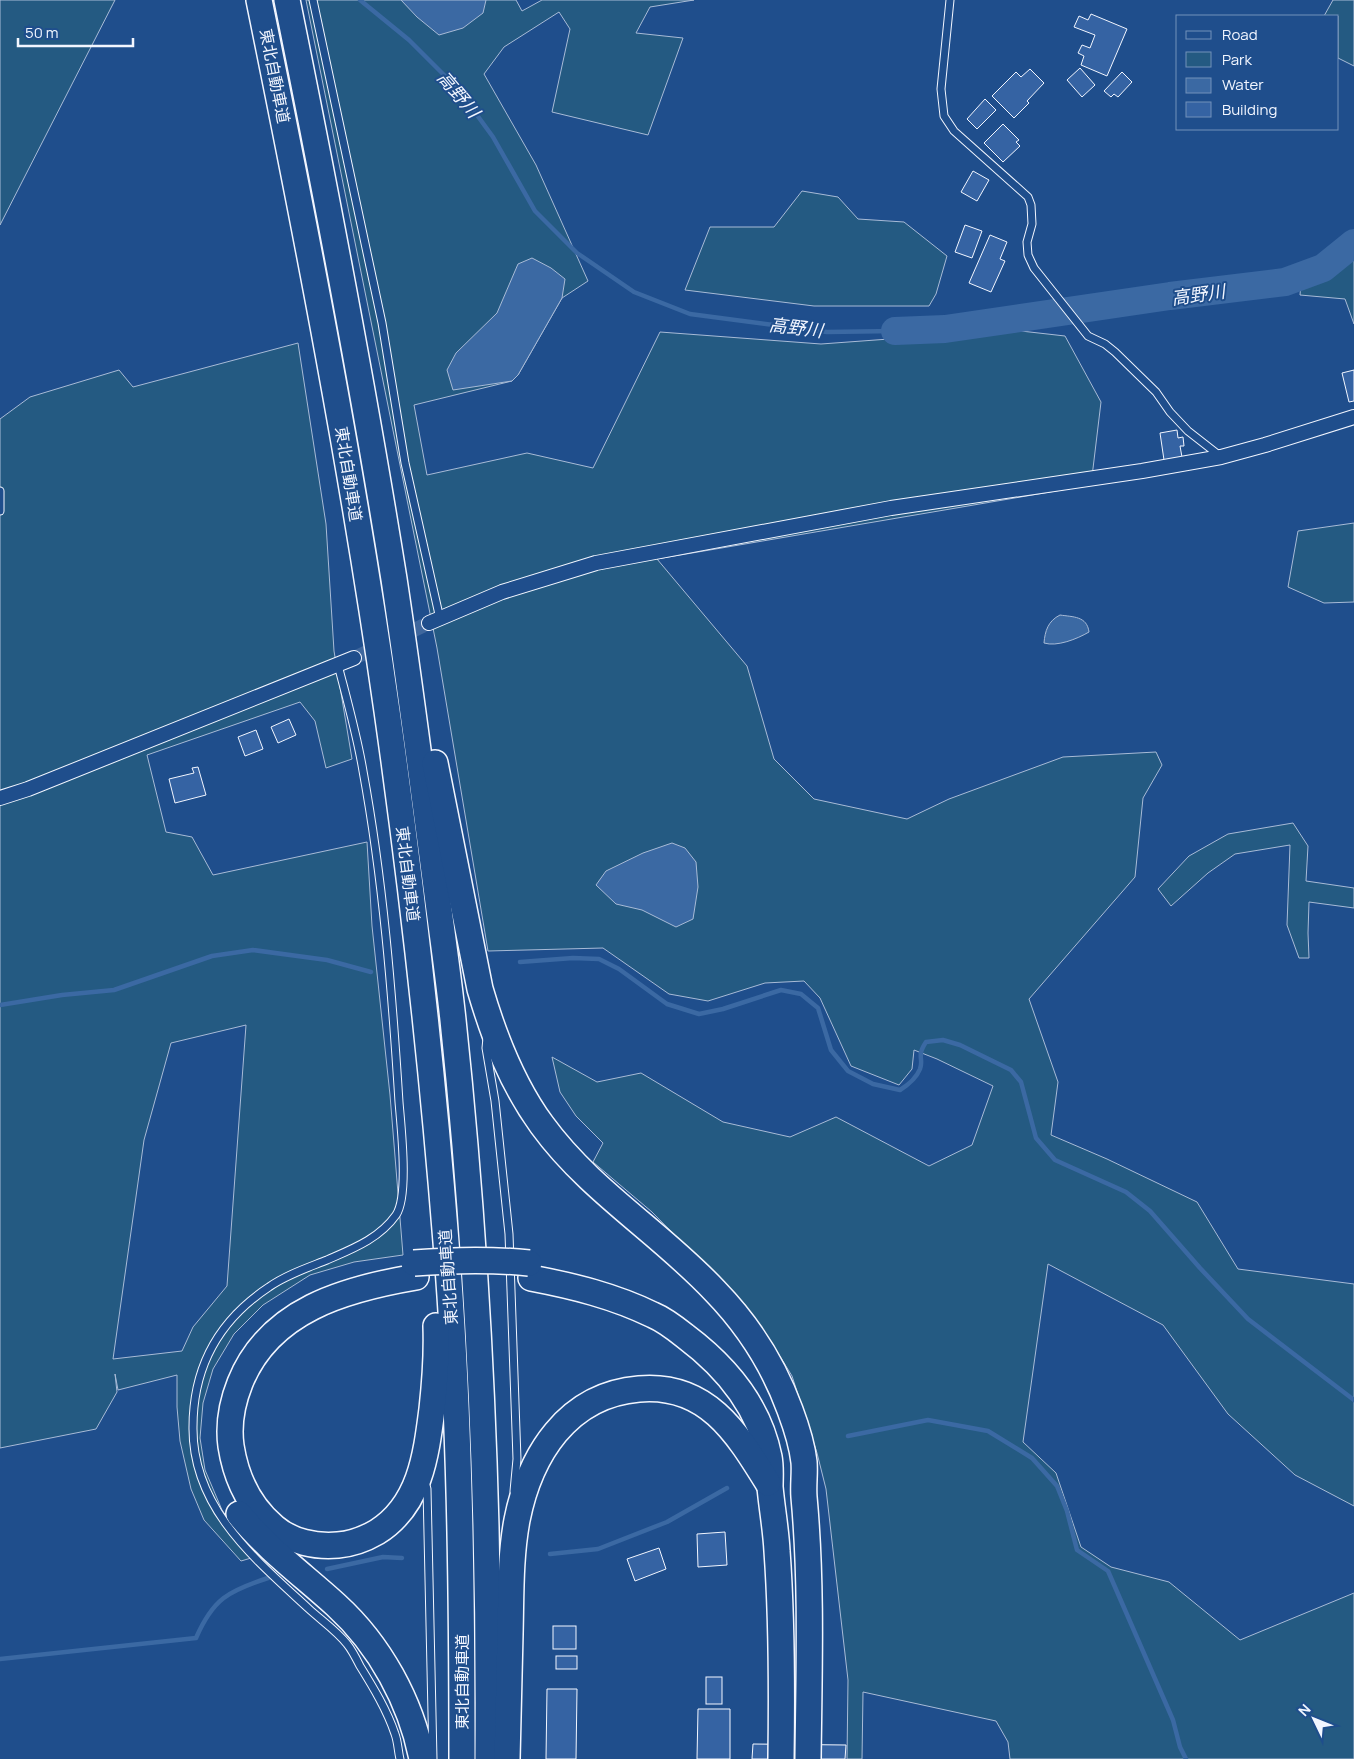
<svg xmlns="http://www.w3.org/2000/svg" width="1354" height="1759" font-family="Manrope,'Noto Sans JP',sans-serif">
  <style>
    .green { fill: #245a82; stroke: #a8bbd7; fill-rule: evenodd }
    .water { fill: #3b69a3; stroke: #a8bbd7 }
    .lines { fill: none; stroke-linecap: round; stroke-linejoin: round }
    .stream { stroke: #3b69a3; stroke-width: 4.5 }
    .river { stroke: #3b69a3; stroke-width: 28 }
    .building { fill: #3563a3; stroke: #f2f6ff }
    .minor-tunnel { stroke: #3f679d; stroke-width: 14; stroke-dasharray: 14 7; stroke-linecap: butt }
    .service-casing { stroke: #f2f6ff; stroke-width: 9 }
    .minor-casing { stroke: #f2f6ff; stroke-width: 16 }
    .motorway-casing { stroke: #f2f6ff; stroke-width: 28 }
    .service { stroke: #1f4e8c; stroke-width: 7 }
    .minor { stroke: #1f4e8c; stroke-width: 14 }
    .motorway { stroke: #1f4e8c; stroke-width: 25 }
    .motorway-bridge-casing { stroke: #f2f6ff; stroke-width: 28; stroke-linecap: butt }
    .motorway-bridge { stroke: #1f4e8c; stroke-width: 25 }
    .labels { text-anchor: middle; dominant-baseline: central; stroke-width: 4; stroke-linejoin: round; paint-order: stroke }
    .street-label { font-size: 16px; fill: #f2f6ff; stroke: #1f4e8c }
    .water-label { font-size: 18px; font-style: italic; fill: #f2f6ff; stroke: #1f4e8c }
  </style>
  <rect width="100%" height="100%" fill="#1f4e8c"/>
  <g class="green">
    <path d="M 0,0 L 115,0 L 0,225 Z"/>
    <path d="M 306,0 L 516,0 L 522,11 L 542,0 L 694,0 L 650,7 L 636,33 L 683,38 L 648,135 L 552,112 L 570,29 L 559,12 L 504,47 L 484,74 L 536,165 L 588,281 L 562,298 L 518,375 L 512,381 L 414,405 L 427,475 L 527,453 L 593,468 L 660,332 L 821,344 L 1012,330 L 1065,336 L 1101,402 L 1091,485 L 657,559 L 747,666 L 774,759 L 814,799 L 907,819 L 949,799 L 1063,757 L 1156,752 L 1162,765 L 1143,798 L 1135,877 L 1029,999 L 1058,1082 L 1051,1135 L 1107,1159 L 1197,1202 L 1238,1269 L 1354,1284 L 1354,1506 L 1295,1475 L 1228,1414 L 1163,1325 L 1048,1264 L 1023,1442 L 1056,1473 L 1081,1547 L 1111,1567 L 1169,1582 L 1240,1640 L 1354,1593 L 1354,1759 L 1010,1759 L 1008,1742 L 996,1721 L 863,1692 L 862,1759 L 847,1759 L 848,1680 L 826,1489 L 817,1453 L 792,1376 L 770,1340 L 725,1286 L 652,1212 L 593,1162 L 603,1143 L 576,1116 L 560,1092 L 552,1057 L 597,1082 L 641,1073 L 723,1122 L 790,1137 L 836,1117 L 929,1166 L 972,1145 L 993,1086 L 937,1059 L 914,1050 L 912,1069 L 899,1085 L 851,1066 L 820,998 L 804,981 L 765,983 L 708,1001 L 669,994 L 603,948 L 488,951 L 437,648 Z"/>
    <path d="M 1333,0 L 1354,0 L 1354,66 L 1338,58 L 1338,16 L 1324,16 Z"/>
    <path d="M 802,191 L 838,197 L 858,219 L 904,222 L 947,256 L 936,294 L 929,306 L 814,306 L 685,290 L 710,227 L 774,227 Z"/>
    <path d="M 1354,253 L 1354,324 L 1345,299 L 1300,295 L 1301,283 L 1322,275 Z"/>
    <path d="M 298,343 L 326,524 L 334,651 L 352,759 L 326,768 L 315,721 L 300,702 L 147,755 L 166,832 L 192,837 L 213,875 L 367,842 L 372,926 L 390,1095 L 403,1255 L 354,1262 L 310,1275 L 263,1305 L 234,1334 L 213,1369 L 203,1403 L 200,1438 L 205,1470 L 222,1510 L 242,1538 L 258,1556 L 241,1561 L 204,1520 L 191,1489 L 180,1441 L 177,1407 L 177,1375 L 118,1390 L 115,1374 L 117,1392 L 96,1429 L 0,1448 L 0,419 L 30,397 L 119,370 L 133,387 ZM 246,1025 L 227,1286 L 193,1327 L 182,1351 L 113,1359 L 144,1140 L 171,1043 Z"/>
    <path d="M 1354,523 L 1354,602 L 1324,603 L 1288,587 L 1298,531 Z"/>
    <path d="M 1293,823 L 1308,846 L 1306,881 L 1354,888 L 1354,908 L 1309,902 L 1308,933 L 1309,958 L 1299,958 L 1287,925 L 1290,845 L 1235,854 L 1208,873 L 1171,906 L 1158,889 L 1189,856 L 1228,834 Z"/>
  </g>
  <g class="water">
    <path d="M 401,0 L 486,0 L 483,13 L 463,28 L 439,35 L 417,17 Z"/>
    <path d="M 532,258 L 551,268 L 565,279 L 562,298 L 518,375 L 512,381 L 453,390 L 447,370 L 456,353 L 497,313 L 518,264 Z"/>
    <path d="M 1060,615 C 1073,617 1087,616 1089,632 C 1077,639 1057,647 1044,643 C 1045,631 1048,621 1060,615 Z"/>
    <path d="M 672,843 L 685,848 L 696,862 L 698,887 L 693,919 L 676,927 L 642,910 L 616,904 L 596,885 L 606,871 L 643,853 Z"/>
  </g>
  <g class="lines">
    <g class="stream">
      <path d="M 360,0 L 409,40 L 458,89 L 493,137 L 535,211 L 577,253 L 634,292 L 690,314 L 827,332 L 895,331"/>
      <path d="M 520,962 L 573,958 L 599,959 L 619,969 L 667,1004 L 699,1014 L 723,1009 L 781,990 L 801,994 L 818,1008 L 831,1050 L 848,1071 L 873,1084 L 900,1090 C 908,1085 916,1079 920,1069 C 924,1058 916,1057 926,1042 L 943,1040 L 960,1045 L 1011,1070 L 1021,1082 L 1036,1138 L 1055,1160 L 1126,1192 L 1150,1211 L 1200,1268 L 1248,1319 L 1354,1400"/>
      <path d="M 0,1005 L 62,995 L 114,990 L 212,956 L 253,950 L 327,960 L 371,972"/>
      <path d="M 848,1436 L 928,1420 L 988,1431 L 1032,1458 L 1057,1486 L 1067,1511 L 1077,1550 L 1108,1571 L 1173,1720 L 1180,1747 L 1186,1759"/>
      <path d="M 550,1554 L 598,1549 L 667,1522 L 727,1488"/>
      <path d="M 327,1569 L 383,1557 L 402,1558"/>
      <path d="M 0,1659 L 196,1638 C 213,1599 228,1591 268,1578"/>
    </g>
    <path class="river" d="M 895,331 L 945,329 L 1170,296 L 1285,282 L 1323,268 L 1354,243"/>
  </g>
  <g class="building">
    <path d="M 1091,14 L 1127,29 L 1107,76 L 1081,65 L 1084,56 L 1078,53 L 1082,45 L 1090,48 L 1095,35 L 1074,27 L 1079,16 L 1088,20 Z"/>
    <path d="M 1080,68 L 1095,85 L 1082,97 L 1067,80 Z"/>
    <path d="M 1030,69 L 1044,83 L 1027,101 L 1029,103 L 1014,118 L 992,96 L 1016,72 L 1021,77 Z"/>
    <path d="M 1122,72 L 1132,82 L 1118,97 L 1114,94 L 1111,97 L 1104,91 Z"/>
    <path d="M 985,99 L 996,110 L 977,129 L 967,119 Z"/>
    <path d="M 1003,124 L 1019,140 L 1016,142 L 1020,146 L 1003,162 L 984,143 Z"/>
    <path d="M 973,171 L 989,180 L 977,201 L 961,192 Z"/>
    <path d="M 965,225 L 982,231 L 972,258 L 955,252 Z"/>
    <path d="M 990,235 L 1007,242 L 1000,259 L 1005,261 L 991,292 L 969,283 Z"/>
    <path d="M 1354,370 L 1354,401 L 1349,402 L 1342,373 Z"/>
    <path d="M 1177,430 L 1178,438 L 1183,437 L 1184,446 L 1180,446 L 1182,457 L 1164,460 L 1160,433 Z"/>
    <path d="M 289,719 L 296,735 L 278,743 L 271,727 Z"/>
    <path d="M 256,730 L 263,749 L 245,756 L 238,737 Z"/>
    <path d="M 198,767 L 206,795 L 175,803 L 169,779 L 194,773 L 192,768 Z"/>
    <path d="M 725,1532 L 727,1565 L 698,1567 L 697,1534 Z"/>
    <path d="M 659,1548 L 666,1569 L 635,1581 L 627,1559 Z"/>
    <rect x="553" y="1626" width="23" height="23"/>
    <rect x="556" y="1656" width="21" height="13"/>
    <rect x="706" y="1677" width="16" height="27"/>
    <path d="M 547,1689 L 577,1689 L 576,1759 L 546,1759 Z"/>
    <path d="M 698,1709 L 730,1709 L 730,1759 L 697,1759 Z"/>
    <path d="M 753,1744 L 846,1745 L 845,1759 L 752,1759 Z"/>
  </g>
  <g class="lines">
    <path class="minor-tunnel" d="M 354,658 L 429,623"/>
    <g class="service-casing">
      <g id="service">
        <path d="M 313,0 L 382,323 L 405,463 L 440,619"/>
        <path d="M 950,0 L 941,89 L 944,116 L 954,131 L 1028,197 L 1031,205 L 1032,224 L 1027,242 L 1028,255 L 1034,268 L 1088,336 L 1105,344 L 1115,352 L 1156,392 L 1170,412 L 1188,431 L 1220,456"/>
        <path d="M 0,491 L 0,511"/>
        <path d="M 338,665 C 347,700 357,735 363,771 C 383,880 392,991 399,1102 C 401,1127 409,1196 396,1215 C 379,1239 352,1249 327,1260 C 307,1268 286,1275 269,1287 C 219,1320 193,1367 193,1427 C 192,1508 255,1559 309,1609 C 321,1620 337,1631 347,1644 C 352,1650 356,1658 360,1666 C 373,1687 387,1710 395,1734 C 398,1742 398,1751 400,1759"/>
        <path d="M 487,1038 L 486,1048 L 495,1101 L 509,1234 L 517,1459 L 514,1491"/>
        <path d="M 425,1482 L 427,1489 L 433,1759"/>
      </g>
    </g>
    <g class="minor-casing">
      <g id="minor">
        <path d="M 429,623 L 502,592 L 596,563 L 891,508 L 1142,471 L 1221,457 L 1265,445 L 1354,417"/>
        <path d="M 0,798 L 28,789 L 354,658"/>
      </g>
    </g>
    <g class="motorway-casing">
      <g id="motorway">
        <path d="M 259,0 C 307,236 353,472 387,711 C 412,887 432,1065 446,1242 C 460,1414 462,1587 462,1759"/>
        <path d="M 287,0 C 326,192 363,385 394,579 C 409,678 422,779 435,879 C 441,926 448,973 453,1020 C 479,1265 490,1513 488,1759"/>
        <path d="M 435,763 L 480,989 C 494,1037 512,1084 542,1125 C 590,1191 661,1233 715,1291 C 748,1325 774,1366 790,1410 C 796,1426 802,1444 804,1462 C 805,1473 803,1485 804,1497 C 812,1584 809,1672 808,1759"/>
        <path d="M 416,1277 C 345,1289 269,1310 240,1383 C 232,1403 228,1424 231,1446 C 236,1478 249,1506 274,1527 C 291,1542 316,1547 338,1545 C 352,1544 365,1539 377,1532 C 420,1505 426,1456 432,1409 C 435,1382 437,1354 436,1326"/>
        <path d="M 531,1278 C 573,1286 614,1296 653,1315 C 665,1320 675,1328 685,1336 C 725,1366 759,1406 769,1457 C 771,1467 770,1477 770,1487 C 772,1509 776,1530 777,1551 C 782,1620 782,1690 781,1759"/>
        <path d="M 239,1514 C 267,1549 303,1575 336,1605 C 380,1645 411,1702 422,1759"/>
        <path d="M 507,1759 C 508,1717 509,1676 510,1634 C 511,1596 510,1557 517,1520 C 530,1455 567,1395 639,1389 C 707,1383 737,1433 768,1483"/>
      </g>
    </g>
    <use href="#service" class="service"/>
    <use href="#minor" class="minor"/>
    <use href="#motorway" class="motorway"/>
    <g class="motorway-bridge-casing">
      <path id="motorway-bridge" d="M 414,1263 C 452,1260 490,1259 529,1263"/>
    </g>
    <use href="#motorway-bridge" class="motorway-bridge"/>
  </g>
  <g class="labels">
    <g class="street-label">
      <text transform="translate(275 76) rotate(79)">東北自動車道</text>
      <text transform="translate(349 474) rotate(81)">東北自動車道</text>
      <text transform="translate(408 874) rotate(83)">東北自動車道</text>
      <text transform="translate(448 1277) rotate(-94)">東北自動車道</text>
      <text transform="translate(462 1682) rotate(-90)">東北自動車道</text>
    </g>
    <g class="water-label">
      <text transform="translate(459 94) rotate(50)">高野川</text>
      <text transform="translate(1198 294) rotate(-8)">高野川</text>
      <text transform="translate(796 327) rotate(7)">高野川</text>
    </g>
  </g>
  <rect x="1176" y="15" width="162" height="115" fill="#1f4e8c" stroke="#7391ba"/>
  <rect x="1186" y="31" width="25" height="8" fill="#1f4e8c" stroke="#7391ba"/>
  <text x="1222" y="40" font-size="15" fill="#f2f6ff">Road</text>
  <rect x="1186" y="52" width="25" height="15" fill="#245a82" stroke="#7391ba"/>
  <text x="1222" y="65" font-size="15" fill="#f2f6ff">Park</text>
  <rect x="1186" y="78" width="25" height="15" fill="#3b69a3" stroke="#7391ba"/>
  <text x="1222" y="90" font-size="15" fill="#f2f6ff">Water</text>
  <rect x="1186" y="102" width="25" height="15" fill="#3563a3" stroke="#7391ba"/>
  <text x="1222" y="115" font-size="15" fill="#f2f6ff">Building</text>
  <g transform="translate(1314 1719) rotate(313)" stroke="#1f4e8c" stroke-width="4" paint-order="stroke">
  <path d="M0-4L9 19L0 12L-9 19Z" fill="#f2f6ff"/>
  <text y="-8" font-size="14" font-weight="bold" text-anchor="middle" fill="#f2f6ff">N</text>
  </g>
  <path d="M18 38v8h115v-8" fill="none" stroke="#f2f6ff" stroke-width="2.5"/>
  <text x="25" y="38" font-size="15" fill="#f2f6ff" stroke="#1f4e8c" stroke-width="4" paint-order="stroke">50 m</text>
</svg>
